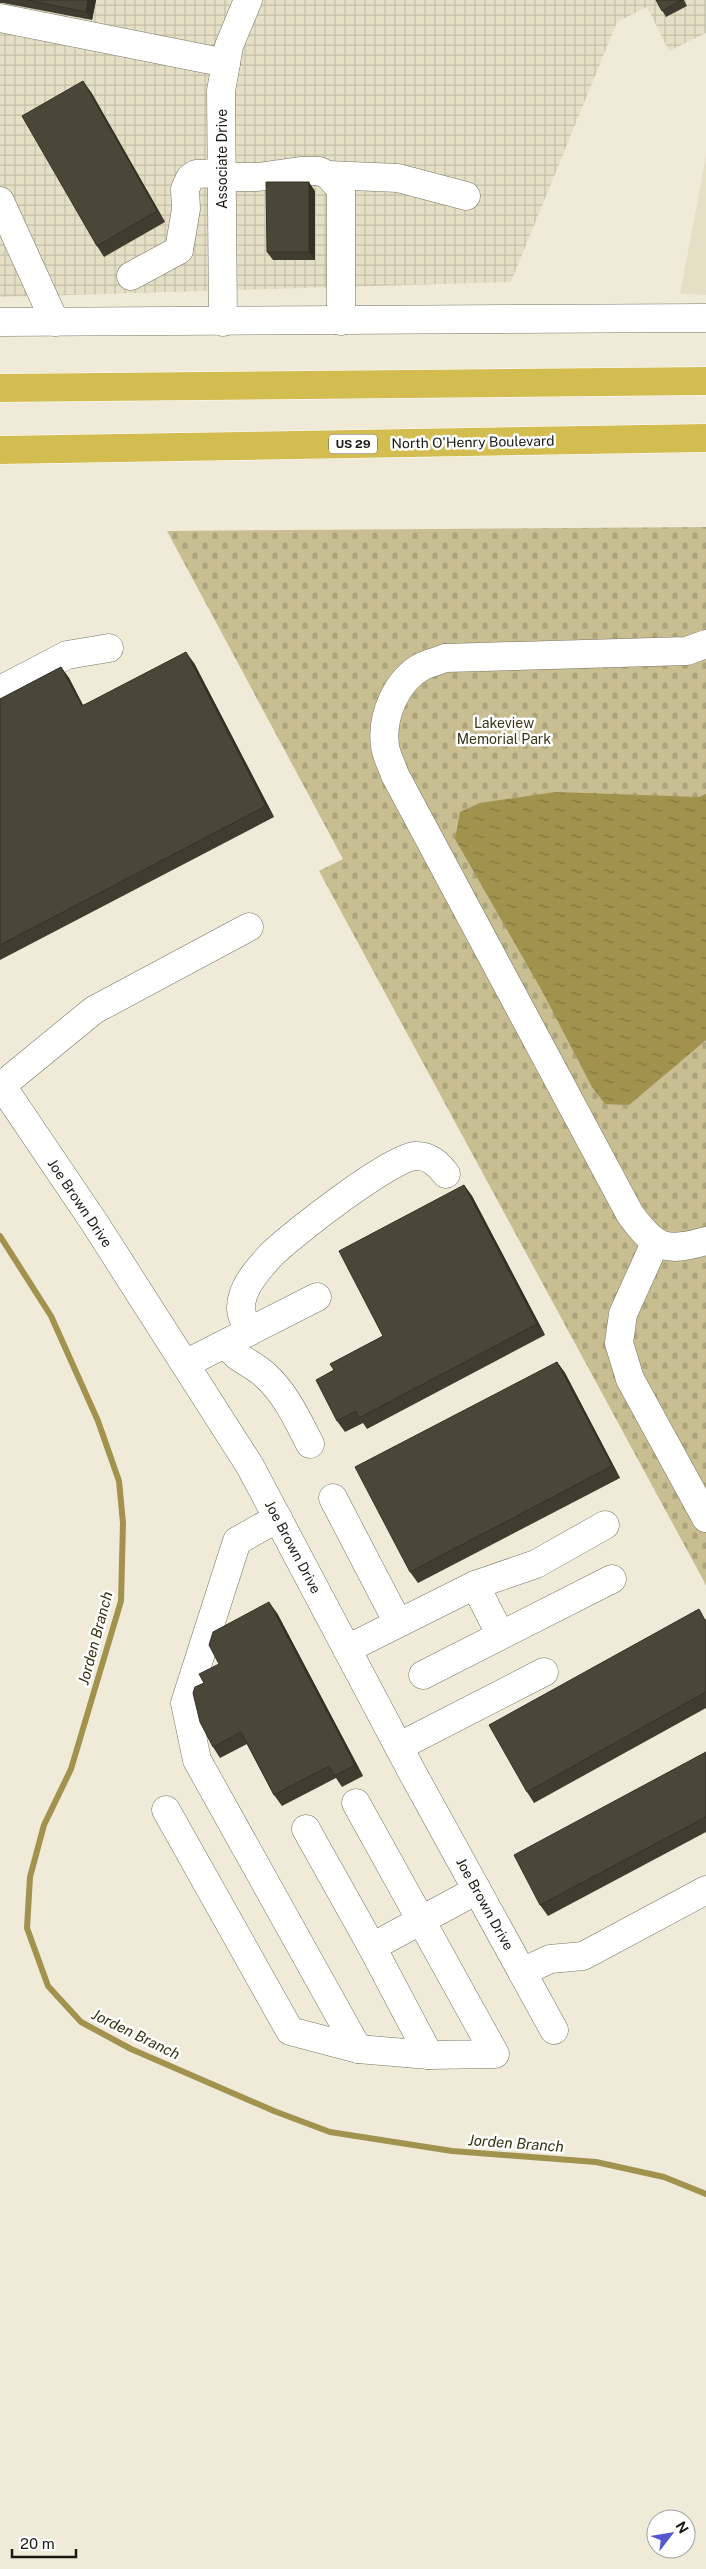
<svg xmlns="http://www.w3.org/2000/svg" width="706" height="2569" font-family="'Public Sans',sans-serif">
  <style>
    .built { fill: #e5dfc5 }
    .industrial { fill: url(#industrial-grid) }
    .cemetery { fill: url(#cemetery-stones) }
    .water { fill: url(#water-ripples) }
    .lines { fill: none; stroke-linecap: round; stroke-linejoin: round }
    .stream { stroke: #a1924e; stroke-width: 6 }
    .minor-casing { stroke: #787564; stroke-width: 29 }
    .highway-casing { stroke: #fff; stroke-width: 29 }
    .minor { stroke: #fff; stroke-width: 28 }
    .highway { stroke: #d3bc50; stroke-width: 28 }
    .wall { fill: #403d30 }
    .shaded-wall { fill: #343227 }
    .building { fill: #4a4738; stroke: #343227 }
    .labels { text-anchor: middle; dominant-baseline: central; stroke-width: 5; stroke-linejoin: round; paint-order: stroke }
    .shield { fill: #fff; stroke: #605f5a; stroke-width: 1 }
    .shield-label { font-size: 12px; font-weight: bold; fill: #1c1a14 }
    .street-label { font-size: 14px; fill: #1c1a14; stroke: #fff }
    .park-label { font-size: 14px; fill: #3b3415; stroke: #fff }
    .water-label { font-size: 15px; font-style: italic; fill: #373112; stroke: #fff }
  </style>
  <defs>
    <pattern id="industrial-grid" width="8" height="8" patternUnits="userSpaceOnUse" patternTransform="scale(1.25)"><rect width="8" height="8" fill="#e5dfc5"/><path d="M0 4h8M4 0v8" fill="none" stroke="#c4bfa8"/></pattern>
    <pattern id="cemetery-stones" width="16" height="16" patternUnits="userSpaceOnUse" patternTransform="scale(1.25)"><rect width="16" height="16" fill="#c8be91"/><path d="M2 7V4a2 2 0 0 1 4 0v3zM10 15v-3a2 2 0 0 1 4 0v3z" fill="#aba37c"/></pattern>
    <pattern id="water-ripples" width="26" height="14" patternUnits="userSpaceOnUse" patternTransform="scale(1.25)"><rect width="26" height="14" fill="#a1924e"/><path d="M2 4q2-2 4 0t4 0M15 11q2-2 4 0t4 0" fill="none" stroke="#827640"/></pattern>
  </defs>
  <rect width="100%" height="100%" fill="#efebd8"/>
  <path class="built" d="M 706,156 L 706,295 L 680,294 Z"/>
  <path class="industrial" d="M 0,0 L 706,0 L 706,33 L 669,51 L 647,7 L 617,22 L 511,282 L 0,297 Z"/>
  <path class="cemetery" d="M 706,527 L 706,1585 L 319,871 L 343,859 L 167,531 Z"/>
  <path class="water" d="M 555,792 L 699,797 L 706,794 L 706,1040 L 629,1105 L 605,1104 L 592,1087 L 541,989 L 455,839 L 460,812 L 480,803 Z"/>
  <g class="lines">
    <path class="stream" d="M 0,1236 L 51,1316 L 98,1421 L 119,1481 L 123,1523 L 121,1601 L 71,1769 L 44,1825 L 30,1877 L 27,1928 L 48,1986 L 81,2022 L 131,2049 L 274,2111 L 330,2132 L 452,2151 L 596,2162 L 664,2177 L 706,2194"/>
    <g class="minor-casing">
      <g id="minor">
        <path d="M 0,18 L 226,63"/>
        <path d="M 328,175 L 398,178 L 466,196"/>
        <path d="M 222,177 L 258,177 L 300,171 L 319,171 L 328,175 L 341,189 L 341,321"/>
        <path d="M 0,201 L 55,322"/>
        <path d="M 131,276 L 179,250 L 186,209 L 185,189 L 190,178 L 196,174 L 222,173"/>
        <path d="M 0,322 L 706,318"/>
        <path d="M 223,322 L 221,91 L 229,46 L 248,0"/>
        <path d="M 706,644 L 687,651 L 445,658 C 438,661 430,663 423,666 C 396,680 381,717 385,746 C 386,755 392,766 395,775 L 630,1214 C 655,1248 665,1253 706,1241"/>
        <path d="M 0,690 L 67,655 L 109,648"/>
        <path d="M 0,1083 L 94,1222 L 250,1466 L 412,1772 L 554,2030"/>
        <path d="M 0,1087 L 94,1010 L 249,927"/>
        <path d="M 655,1243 L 623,1314 L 619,1343 L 630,1379 L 706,1518"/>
        <path d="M 249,1332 C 243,1318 238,1310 243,1296 C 247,1281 261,1266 271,1255 C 291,1235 390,1158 415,1156 C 429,1155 438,1164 446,1174"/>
        <path d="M 226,1344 C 236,1359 252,1363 265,1375 C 286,1394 297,1419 310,1444"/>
        <path d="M 185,1364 L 317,1297"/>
        <path d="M 333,1498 L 398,1623"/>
        <path d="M 475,1585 L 500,1634"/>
        <path d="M 347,1649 L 475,1585 L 536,1564 L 605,1525"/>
        <path d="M 423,1675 L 612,1579"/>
        <path d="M 400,1746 L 544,1672"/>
        <path d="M 356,1803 L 495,2054 L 429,2055 L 372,1947 L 477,1890"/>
        <path d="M 166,1810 L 290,2031 L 358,2049 L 197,1760 L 185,1703 L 237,1541 L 278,1518"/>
        <path d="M 306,1829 L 372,1947"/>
        <path d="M 522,1972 L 550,1959 L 583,1956 L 706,1890"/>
        <path d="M 358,2049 L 429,2055"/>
      </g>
    </g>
    <g class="highway-casing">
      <g id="highway">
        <path d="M 0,388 L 706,381"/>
        <path d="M 0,450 L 706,438"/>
      </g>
    </g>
    <use href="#minor" class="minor"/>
    <use href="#highway" class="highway"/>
  </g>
  <g class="wall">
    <path d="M 0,0 L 96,0 L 92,20 L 3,3 L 0,3 Z"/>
    <path d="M 656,0 L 684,0 L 687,6 L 666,17 Z"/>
    <path d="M 91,92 L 165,222 L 104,257 L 97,246 Z"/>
    <path d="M 315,191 L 315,260 L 273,260 L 267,252 Z"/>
    <path d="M 194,663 L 274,817 L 0,960 L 0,699 L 61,667 L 69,678 L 83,705 Z"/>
    <path d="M 464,1185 L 472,1196 L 545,1335 L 367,1429 L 363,1423 L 345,1432 L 337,1421 L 334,1370 L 383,1336 Z"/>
    <path d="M 557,1362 L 565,1373 L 620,1478 L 418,1583 L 410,1572 Z"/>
    <path d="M 277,1613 L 363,1776 L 342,1787 L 336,1778 L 282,1806 L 274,1795 L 247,1744 L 220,1758 L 213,1747 L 204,1683 L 219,1664 Z"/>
    <path d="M 706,1619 L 706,1708 L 534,1803 L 527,1792 Z"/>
    <path d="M 706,1752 L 706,1832 L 548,1916 L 540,1905 Z"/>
  </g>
  <g class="shaded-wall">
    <path d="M 88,0 L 96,0 L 92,20 L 86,12 Z"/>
    <path d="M 83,81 L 91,92 L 165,222 L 157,211 Z"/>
    <path d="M 309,182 L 315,191 L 315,260 L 309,252 Z"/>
    <path d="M 186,652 L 194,663 L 274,817 L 266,806 Z"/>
    <path d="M 61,667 L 69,678 L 89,717 L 82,706 Z"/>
    <path d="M 464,1185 L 472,1196 L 545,1335 L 537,1324 Z"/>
    <path d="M 557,1362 L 565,1373 L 620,1478 L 612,1466 Z"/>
    <path d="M 269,1602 L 277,1613 L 363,1776 L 355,1765 Z"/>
  </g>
  <g class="building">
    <path d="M 27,0 L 88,0 L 86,12 Z"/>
    <path d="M 656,0 L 682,0 L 662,11 Z"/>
    <path d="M 83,81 L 157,211 L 97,246 L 22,116 Z"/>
    <path d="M 266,182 L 309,182 L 309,252 L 267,252 Z"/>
    <path d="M 186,652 L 266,806 L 0,945 L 0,699 L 61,667 L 82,706 Z"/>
    <path d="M 464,1185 L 537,1324 L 359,1418 L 356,1411 L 337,1421 L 316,1380 L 334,1370 L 330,1364 L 383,1336 L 339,1251 Z"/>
    <path d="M 557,1362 L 612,1466 L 410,1572 L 355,1467 Z"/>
    <path d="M 269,1602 L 355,1765 L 334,1776 L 329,1766 L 274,1795 L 241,1732 L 213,1747 L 200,1722 L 193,1693 L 195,1687 L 204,1683 L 199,1674 L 219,1664 L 209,1645 L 213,1632 Z"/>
    <path d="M 699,1609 L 706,1622 L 706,1692 L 527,1792 L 489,1725 Z"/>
    <path d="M 706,1752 L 706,1817 L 540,1905 L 514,1855 Z"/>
  </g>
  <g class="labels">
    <rect class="shield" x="329" y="434.5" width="48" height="19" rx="4"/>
    <g class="shield-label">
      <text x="353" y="444">US 29</text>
    </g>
    <g class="street-label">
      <text transform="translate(222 159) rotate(-90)">Associate Drive</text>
      <text transform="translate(473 442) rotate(-1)">North O'Henry Boulevard</text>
      <text transform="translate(80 1203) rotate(56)">Joe Brown Drive</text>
      <text transform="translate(293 1547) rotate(62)">Joe Brown Drive</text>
      <text transform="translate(485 1904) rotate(61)">Joe Brown Drive</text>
    </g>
    <g class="park-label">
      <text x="504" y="723">Lakeview<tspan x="504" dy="16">Memorial Park</tspan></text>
    </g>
    <g class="water-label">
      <text transform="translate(95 1638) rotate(-75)">Jorden Branch</text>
      <text transform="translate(136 2034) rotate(26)">Jorden Branch</text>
      <text transform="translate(516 2143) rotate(4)">Jorden Branch</text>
    </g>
  </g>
  <g transform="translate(671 2534) rotate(59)"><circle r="24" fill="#ffffff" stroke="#a4a3a1"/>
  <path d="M0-4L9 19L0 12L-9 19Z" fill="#5557ce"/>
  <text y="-8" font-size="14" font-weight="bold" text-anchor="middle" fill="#1c1a14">N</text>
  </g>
  <path d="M12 2549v8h64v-8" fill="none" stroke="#1c1a14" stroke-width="2.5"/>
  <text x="20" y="2549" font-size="15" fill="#1c1a14" stroke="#ffffff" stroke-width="4" paint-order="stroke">20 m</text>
</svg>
